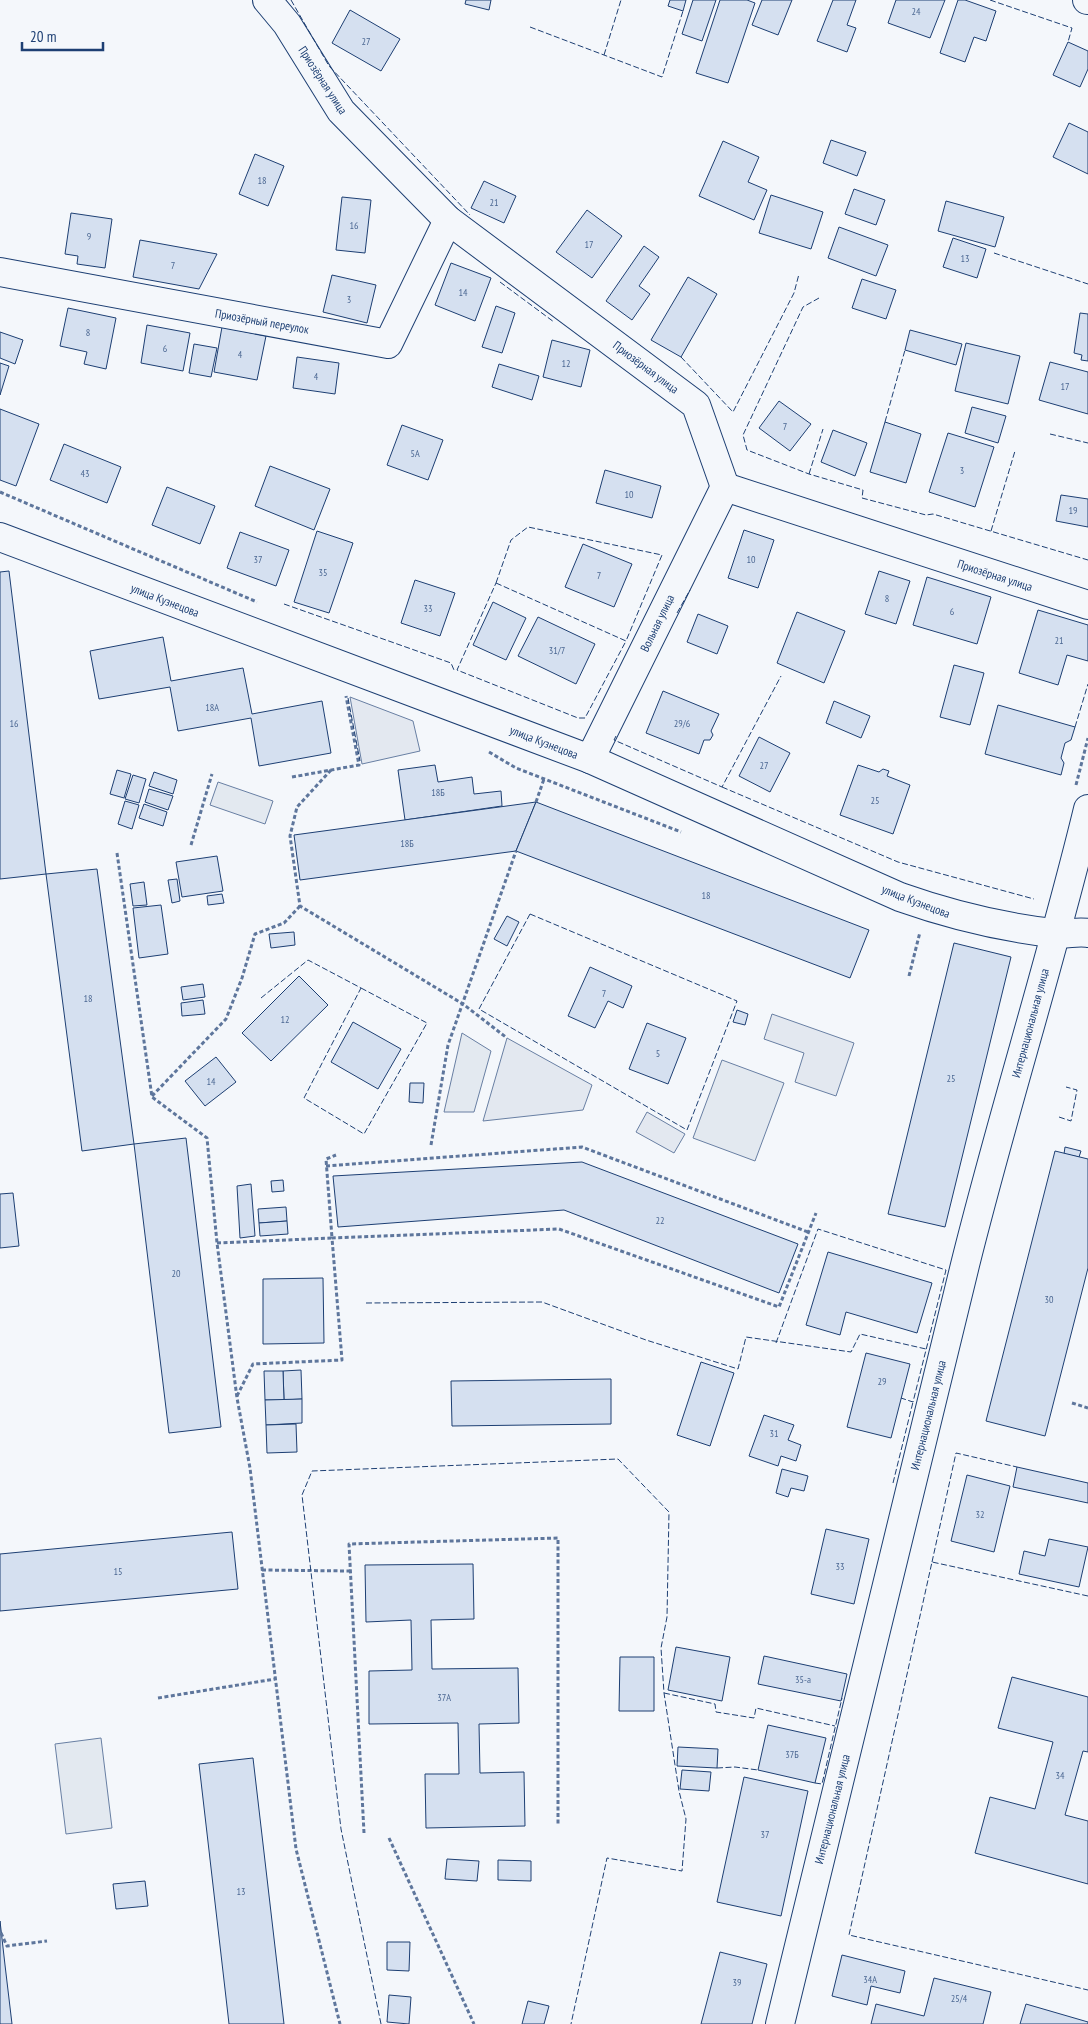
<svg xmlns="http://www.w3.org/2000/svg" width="1088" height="2024" font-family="'PT Sans Narrow',sans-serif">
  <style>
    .green { fill: #e3e9f0; stroke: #687fa3 }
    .parking { fill: #e3e8f0; stroke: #687fa3 }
    .building { fill: #d5e0f0; stroke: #1d3f73 }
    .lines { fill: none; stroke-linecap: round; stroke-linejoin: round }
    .minor-casing { stroke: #1d3f73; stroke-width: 30 }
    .path { stroke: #5e769c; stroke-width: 3; stroke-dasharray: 4 2.5; stroke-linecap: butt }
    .minor { stroke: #f4f7fb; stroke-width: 28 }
    .fence { stroke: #1d3f73; stroke-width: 1; stroke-dasharray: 6 2.5; stroke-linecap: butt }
    .labels { text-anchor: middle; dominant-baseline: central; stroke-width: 4; stroke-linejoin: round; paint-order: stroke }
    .number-label { font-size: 10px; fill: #4b6792 }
    .street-label { font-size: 12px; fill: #1d3f73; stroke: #f4f7fb }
  </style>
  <rect width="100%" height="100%" fill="#f4f7fb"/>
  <g class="green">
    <path d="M 218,782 L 273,801 L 265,824 L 210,805 Z"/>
    <path d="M 462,1033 L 491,1051 L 474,1112 L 444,1112 Z"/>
    <path d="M 722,1060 L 784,1083 L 755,1161 L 693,1138 Z"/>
    <path d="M 101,1738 L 112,1828 L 66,1834 L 55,1744 Z"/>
  </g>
  <g class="parking">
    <path d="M 350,697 L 413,721 L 420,751 L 362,764 Z"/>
    <path d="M 772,1014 L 854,1043 L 836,1096 L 795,1082 L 804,1053 L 764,1039 Z"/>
    <path d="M 507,1038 L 592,1085 L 583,1110 L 483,1121 Z"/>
    <path d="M 647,1112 L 685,1134 L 674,1153 L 636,1132 Z"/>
  </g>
  <g class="building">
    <path d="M 466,0 L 491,0 L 489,10 L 465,4 Z"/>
    <path d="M 670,0 L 686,0 L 683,11 L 668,6 Z"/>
    <path d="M 693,0 L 716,0 L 702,41 L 682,34 Z"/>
    <path d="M 720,0 L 747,0 L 755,3 L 728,83 L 696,73 Z"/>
    <path d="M 762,0 L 792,0 L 778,35 L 752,25 Z"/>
    <path d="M 833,0 L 856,0 L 847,25 L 856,28 L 847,52 L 817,41 Z"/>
    <path d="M 896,0 L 945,0 L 930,38 L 888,23 Z"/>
    <path d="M 958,0 L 965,0 L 996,11 L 986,41 L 974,37 L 965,62 L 940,53 Z"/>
    <path d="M 350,10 L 400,39 L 381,71 L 332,43 Z"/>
    <path d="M 1068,42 L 1088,51 L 1088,69 L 1080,87 L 1053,75 Z"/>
    <path d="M 1069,123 L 1088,132 L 1088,174 L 1053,157 Z"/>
    <path d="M 831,140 L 866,152 L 857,176 L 823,163 Z"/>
    <path d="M 723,141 L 759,157 L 748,182 L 767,190 L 754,220 L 699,196 Z"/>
    <path d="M 255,154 L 284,166 L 268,206 L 239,194 Z"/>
    <path d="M 484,181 L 516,196 L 504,223 L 471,208 Z"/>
    <path d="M 854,189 L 885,200 L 876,225 L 845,214 Z"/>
    <path d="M 771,195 L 823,212 L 811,249 L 759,233 Z"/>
    <path d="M 342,197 L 371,200 L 365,253 L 336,250 Z"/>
    <path d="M 946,201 L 1004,217 L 995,247 L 938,231 Z"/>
    <path d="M 587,210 L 622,236 L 592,278 L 556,252 Z"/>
    <path d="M 71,213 L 112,219 L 105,268 L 77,264 L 78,256 L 65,254 Z"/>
    <path d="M 839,227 L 888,245 L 876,276 L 828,258 Z"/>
    <path d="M 953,238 L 986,249 L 977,278 L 943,267 Z"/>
    <path d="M 140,240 L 217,254 L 199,289 L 133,277 Z"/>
    <path d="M 644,246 L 659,257 L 639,286 L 650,294 L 632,320 L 606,301 Z"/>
    <path d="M 451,263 L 491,278 L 475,321 L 435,305 Z"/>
    <path d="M 332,275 L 376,285 L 367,323 L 323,312 Z"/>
    <path d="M 688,277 L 717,294 L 681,357 L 651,340 Z"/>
    <path d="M 862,279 L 896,290 L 886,319 L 852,308 Z"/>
    <path d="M 496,306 L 515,313 L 502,353 L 482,347 Z"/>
    <path d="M 68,308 L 116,318 L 106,369 L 84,364 L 87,352 L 60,346 Z"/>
    <path d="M 1080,313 L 1088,314 L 1088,361 L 1081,360 L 1082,355 L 1074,353 Z"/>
    <path d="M 147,325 L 190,333 L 183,371 L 141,363 Z"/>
    <path d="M 222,327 L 266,336 L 257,380 L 214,372 Z"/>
    <path d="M 910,330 L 962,344 L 956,365 L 905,350 Z"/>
    <path d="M 0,332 L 23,340 L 15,364 L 0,358 Z"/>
    <path d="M 552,340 L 590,350 L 581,387 L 543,377 Z"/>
    <path d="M 966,343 L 1020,356 L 1008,404 L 955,391 Z"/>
    <path d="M 194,344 L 217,348 L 211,377 L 189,373 Z"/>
    <path d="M 297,357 L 339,363 L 335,394 L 293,388 Z"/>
    <path d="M 1050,362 L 1088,372 L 1088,414 L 1039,400 Z"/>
    <path d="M 0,363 L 9,366 L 0,395 Z"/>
    <path d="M 499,364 L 539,376 L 532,400 L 492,387 Z"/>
    <path d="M 779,401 L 811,424 L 790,451 L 759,428 Z"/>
    <path d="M 972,407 L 1006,416 L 998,443 L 965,433 Z"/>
    <path d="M 0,409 L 39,424 L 16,486 L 0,480 Z"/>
    <path d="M 885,422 L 921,434 L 906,483 L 870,472 Z"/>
    <path d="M 402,425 L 443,440 L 428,480 L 387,465 Z"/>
    <path d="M 833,430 L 867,443 L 855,476 L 821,462 Z"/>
    <path d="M 948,433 L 994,447 L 975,507 L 929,492 Z"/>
    <path d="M 64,444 L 121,467 L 107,503 L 50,480 Z"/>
    <path d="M 270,466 L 330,489 L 314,530 L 255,506 Z"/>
    <path d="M 605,470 L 661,486 L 652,518 L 596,503 Z"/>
    <path d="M 167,487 L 215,506 L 200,544 L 152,525 Z"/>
    <path d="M 1061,495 L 1088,499 L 1088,527 L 1056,521 Z"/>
    <path d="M 744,530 L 774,540 L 758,588 L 728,578 Z"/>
    <path d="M 317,531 L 353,543 L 329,613 L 294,602 Z"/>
    <path d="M 240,532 L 289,550 L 276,586 L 227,568 Z"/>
    <path d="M 583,544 L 632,564 L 614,607 L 565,587 Z"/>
    <path d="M 9,571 L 46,874 L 0,879 L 0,572 Z"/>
    <path d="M 879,571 L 910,581 L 896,624 L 865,614 Z"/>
    <path d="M 927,577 L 991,597 L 977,644 L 913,625 Z"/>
    <path d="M 415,580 L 455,593 L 440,636 L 401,623 Z"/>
    <path d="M 493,602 L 526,618 L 506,660 L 473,645 Z"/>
    <path d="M 1038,610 L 1088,625 L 1088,661 L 1067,655 L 1058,685 L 1019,673 Z"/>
    <path d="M 797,612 L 845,631 L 824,683 L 777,663 Z"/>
    <path d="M 698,614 L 728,626 L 717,654 L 687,642 Z"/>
    <path d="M 538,617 L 595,644 L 576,684 L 518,656 Z"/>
    <path d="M 163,637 L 171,681 L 243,668 L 252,714 L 322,701 L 331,753 L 259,766 L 251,718 L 178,731 L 170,687 L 99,699 L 90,651 Z"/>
    <path d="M 954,665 L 984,673 L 970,725 L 940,717 Z"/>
    <path d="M 663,691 L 719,714 L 711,731 L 713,735 L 710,740 L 704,740 L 699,754 L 646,733 Z"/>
    <path d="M 834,701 L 870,716 L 861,738 L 826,723 Z"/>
    <path d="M 998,705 L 1075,727 L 1071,740 L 1065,743 L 1061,758 L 1064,763 L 1061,775 L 985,754 Z"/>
    <path d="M 759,737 L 790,753 L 770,792 L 739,776 Z"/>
    <path d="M 435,765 L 438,782 L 472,777 L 474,794 L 501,791 L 502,806 L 405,820 L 398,770 Z"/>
    <path d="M 858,765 L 879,772 L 883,769 L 889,771 L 887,776 L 910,785 L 893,834 L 840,815 Z"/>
    <path d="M 117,770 L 131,774 L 124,798 L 110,794 Z"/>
    <path d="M 154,772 L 177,780 L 173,794 L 149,786 Z"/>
    <path d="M 133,775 L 146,779 L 139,803 L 125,799 Z"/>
    <path d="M 149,789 L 173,796 L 168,810 L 145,802 Z"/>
    <path d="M 125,801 L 139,805 L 132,829 L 118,824 Z"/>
    <path d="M 536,802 L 516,851 L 300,880 L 294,835 Z"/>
    <path d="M 536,802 L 869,930 L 850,978 L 516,851 Z"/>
    <path d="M 144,804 L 167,812 L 163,826 L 139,818 Z"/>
    <path d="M 217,856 L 223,891 L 182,897 L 176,862 Z"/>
    <path d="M 97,869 L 134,1144 L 82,1151 L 46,874 Z"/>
    <path d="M 177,879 L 180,901 L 172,903 L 168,880 Z"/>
    <path d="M 144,882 L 147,905 L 133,906 L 130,884 Z"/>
    <path d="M 222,894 L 224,903 L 208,905 L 207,896 Z"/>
    <path d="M 161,905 L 168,954 L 139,958 L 133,908 Z"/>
    <path d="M 507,916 L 519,922 L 507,946 L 494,939 Z"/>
    <path d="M 294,932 L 295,945 L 271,948 L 269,934 Z"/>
    <path d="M 954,943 L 1011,957 L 945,1227 L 888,1214 Z"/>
    <path d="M 590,967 L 632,986 L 623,1008 L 608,1001 L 595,1028 L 568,1016 Z"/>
    <path d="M 299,976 L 328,1005 L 271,1061 L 242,1033 Z"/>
    <path d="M 203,984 L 205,997 L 183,1000 L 181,987 Z"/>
    <path d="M 203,1000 L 205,1014 L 182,1016 L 181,1003 Z"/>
    <path d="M 737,1010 L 748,1014 L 745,1025 L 733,1022 Z"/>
    <path d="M 353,1022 L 401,1049 L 378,1089 L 331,1062 Z"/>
    <path d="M 647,1023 L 686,1038 L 668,1084 L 629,1069 Z"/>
    <path d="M 216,1057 L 236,1082 L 205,1106 L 185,1081 Z"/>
    <path d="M 410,1083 L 424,1083 L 423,1103 L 409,1102 Z"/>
    <path d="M 186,1138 L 221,1427 L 169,1433 L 134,1144 Z"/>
    <path d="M 1065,1147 L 1081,1151 L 1079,1157 L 1064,1154 Z"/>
    <path d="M 1055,1151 L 1088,1159 L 1088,1268 L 1045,1436 L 986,1421 Z"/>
    <path d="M 582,1162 L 798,1244 L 779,1293 L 564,1210 L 338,1227 L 333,1176 Z"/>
    <path d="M 283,1180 L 284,1191 L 272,1192 L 271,1181 Z"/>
    <path d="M 251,1184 L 255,1236 L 240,1238 L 237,1186 Z"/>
    <path d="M 13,1193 L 19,1246 L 0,1248 L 0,1194 Z"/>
    <path d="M 286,1207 L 287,1221 L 259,1223 L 258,1209 Z"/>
    <path d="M 287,1221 L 288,1234 L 260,1236 L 259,1223 Z"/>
    <path d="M 828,1252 L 932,1283 L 917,1333 L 846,1312 L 840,1335 L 806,1325 Z"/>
    <path d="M 323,1278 L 324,1343 L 263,1344 L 263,1279 Z"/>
    <path d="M 866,1353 L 910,1364 L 891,1438 L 847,1427 Z"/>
    <path d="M 701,1362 L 734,1373 L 710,1446 L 677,1435 Z"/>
    <path d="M 301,1370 L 302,1399 L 284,1400 L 283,1371 Z"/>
    <path d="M 264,1371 L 283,1371 L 284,1400 L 265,1400 Z"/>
    <path d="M 611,1379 L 611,1424 L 452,1426 L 451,1381 Z"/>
    <path d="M 302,1399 L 302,1423 L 266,1425 L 265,1400 Z"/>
    <path d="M 764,1415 L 794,1425 L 788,1440 L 801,1445 L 796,1461 L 781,1456 L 778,1466 L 749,1456 Z"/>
    <path d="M 296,1424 L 297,1452 L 267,1453 L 266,1425 Z"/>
    <path d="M 1017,1467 L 1088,1483 L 1088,1503 L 1013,1487 Z"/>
    <path d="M 782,1469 L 808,1476 L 804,1491 L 791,1488 L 788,1497 L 776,1493 Z"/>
    <path d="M 967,1475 L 1010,1486 L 994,1552 L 951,1541 Z"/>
    <path d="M 826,1529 L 869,1539 L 854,1604 L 811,1594 Z"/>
    <path d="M 232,1532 L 238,1589 L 0,1611 L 0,1554 Z"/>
    <path d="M 1049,1539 L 1088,1547 L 1079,1587 L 1019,1574 L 1024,1551 L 1045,1556 Z"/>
    <path d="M 473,1564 L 474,1619 L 431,1620 L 432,1669 L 518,1668 L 519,1723 L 479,1724 L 480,1773 L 524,1772 L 525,1826 L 426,1828 L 425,1774 L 459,1774 L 458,1723 L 369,1724 L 369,1671 L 412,1670 L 411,1620 L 366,1622 L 365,1565 Z"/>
    <path d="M 676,1647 L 730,1657 L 722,1701 L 668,1690 Z"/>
    <path d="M 764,1656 L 847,1674 L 841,1701 L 758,1684 Z"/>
    <path d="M 620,1657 L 654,1657 L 654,1711 L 619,1711 Z"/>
    <path d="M 1012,1677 L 1088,1697 L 1088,1752 L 1083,1751 L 1065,1815 L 1088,1821 L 1088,1884 L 975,1853 L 990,1797 L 1035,1809 L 1053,1742 L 998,1728 Z"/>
    <path d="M 768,1725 L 826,1738 L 815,1783 L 758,1770 Z"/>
    <path d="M 678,1747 L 718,1749 L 717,1768 L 677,1766 Z"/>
    <path d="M 253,1758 L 284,2024 L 229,2024 L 225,1989 L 199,1764 Z"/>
    <path d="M 682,1770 L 711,1772 L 709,1791 L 680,1789 Z"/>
    <path d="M 744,1777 L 808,1791 L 781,1916 L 717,1902 Z"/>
    <path d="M 447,1859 L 479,1861 L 477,1881 L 445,1879 Z"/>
    <path d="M 498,1860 L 531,1861 L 531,1881 L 498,1880 Z"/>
    <path d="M 145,1881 L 148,1906 L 116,1909 L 113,1884 Z"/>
    <path d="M 0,1921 L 5,1965 L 12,2024 L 0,2024 Z"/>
    <path d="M 387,1942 L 410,1942 L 409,1971 L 387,1970 Z"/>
    <path d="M 720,1952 L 767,1964 L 752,2024 L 701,2024 Z"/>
    <path d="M 842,1955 L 905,1971 L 900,1993 L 871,1986 L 867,2005 L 832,1996 Z"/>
    <path d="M 934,1978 L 991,1992 L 983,2024 L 871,2024 L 876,2004 L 924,2016 Z"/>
    <path d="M 389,1995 L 411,1997 L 409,2024 L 387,2022 Z"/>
    <path d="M 528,2001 L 549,2006 L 544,2024 L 522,2024 Z"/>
    <path d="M 1026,2004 L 1088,2022 L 1088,2024 L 1020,2024 Z"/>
  </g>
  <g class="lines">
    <g class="minor-casing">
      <g id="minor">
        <path d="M 267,0 L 287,24 L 341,111 L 448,220 L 696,405 L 725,487"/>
        <path d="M 1087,0 L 1088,0"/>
        <path d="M 0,272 L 388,344 L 448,220"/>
        <path d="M 725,487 L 1088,605"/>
        <path d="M 0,537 L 590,759 L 900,897 C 951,915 1000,927 1053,933 C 1065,935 1077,931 1088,933"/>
        <path d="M 590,759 L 725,487"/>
        <path d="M 780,2024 C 841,1771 903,1518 965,1265 C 1003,1112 1051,962 1088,809"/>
      </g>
    </g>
    <g class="path">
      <path d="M 0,492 L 257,602"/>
      <path d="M 489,752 L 516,768 L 681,832"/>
      <path d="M 331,770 L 297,807 L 290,836 L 300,906 L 463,1004 L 507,1038"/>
      <path d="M 292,777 L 359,765 L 346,696"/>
      <path d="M 1076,785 L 1088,738"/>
      <path d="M 536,802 L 544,779"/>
      <path d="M 191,845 L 212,774"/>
      <path d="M 117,853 L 152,1097 L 207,1138 L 217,1243 L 237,1398 L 250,1468 L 296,1849 L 340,2024"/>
      <path d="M 909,976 L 920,932"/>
      <path d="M 152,1096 L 226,1019 L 242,978 L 255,934 L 284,923 L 300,906"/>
      <path d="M 431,1145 L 448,1045 L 516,851"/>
      <path d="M 326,1166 L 582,1147 L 808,1232"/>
      <path d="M 217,1243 L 332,1238 L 326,1159 L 336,1155"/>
      <path d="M 237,1396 L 253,1364 L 342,1360 L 332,1238 L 559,1229 L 779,1307 L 816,1213"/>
      <path d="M 1072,1403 L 1088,1408"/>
      <path d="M 262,1570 L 351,1571"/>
      <path d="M 158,1698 L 275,1679"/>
      <path d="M 364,1833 L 349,1544 L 558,1538 L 558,1825"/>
      <path d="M 389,1838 L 474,2024"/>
      <path d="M 1,1933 L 7,1946 L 47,1941"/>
    </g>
    <use href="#minor" class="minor"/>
    <g class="fence">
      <path d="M 291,0 L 329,66 L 470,215"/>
      <path d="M 990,0 L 1072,28 L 1068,42"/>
      <path d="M 530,27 L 662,77 L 683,11"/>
      <path d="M 604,55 L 621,0"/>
      <path d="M 994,253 L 1088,284"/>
      <path d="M 500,282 L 554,322"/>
      <path d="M 819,298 L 803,307 L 743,435 L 747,450 L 809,474 L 863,490 L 862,498 L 926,515 L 933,514 L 1088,560"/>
      <path d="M 681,357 L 733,412 L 794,293 L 799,274"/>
      <path d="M 885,422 L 905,350"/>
      <path d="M 1050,434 L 1088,443"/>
      <path d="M 809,474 L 823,429"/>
      <path d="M 991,531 L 1015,451"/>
      <path d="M 496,583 L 626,641 L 585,718 L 578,718 L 457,670 Z"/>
      <path d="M 496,583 L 511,540 L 528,527 L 662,555 L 626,641"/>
      <path d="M 284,604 L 451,663 L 454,670"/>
      <path d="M 677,613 L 690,590"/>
      <path d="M 348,698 L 360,761"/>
      <path d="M 1075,727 L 1088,684"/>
      <path d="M 616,736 L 614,740 L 722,787 L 781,676"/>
      <path d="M 722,787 L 898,862 L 1034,899"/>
      <path d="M 530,914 L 737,1001 L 687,1130 L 479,1009 Z"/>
      <path d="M 361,988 L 427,1023 L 364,1134 L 304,1098 Z"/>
      <path d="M 261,998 L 308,960 L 361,988"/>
      <path d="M 1059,1117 L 1071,1121 L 1077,1090 L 1066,1087"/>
      <path d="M 366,1303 L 542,1302 L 646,1340 L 738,1369 L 746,1337 L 851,1352 L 860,1334 L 926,1349"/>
      <path d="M 776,1343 L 818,1229 L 946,1270 L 913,1402 L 901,1398"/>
      <path d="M 893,1483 L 913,1402"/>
      <path d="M 932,1562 L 956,1453 L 1017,1467"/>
      <path d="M 1088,1596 L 932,1562 L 849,1935 L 1088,1990"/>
      <path d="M 664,1693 L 715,1704 L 716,1712 L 754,1718 L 756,1708 L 835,1726"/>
      <path d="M 717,1768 L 735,1767 L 758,1770"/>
      <path d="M 815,1783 L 822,1784 L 842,1698"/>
      <path d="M 381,2024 L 341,1829 L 302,1495 L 312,1471 L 618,1459 L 669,1512 L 667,1617 L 661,1648 L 664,1693 L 679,1791 L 686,1819 L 682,1871 L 607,1858 L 571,2024"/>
    </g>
  </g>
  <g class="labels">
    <g class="number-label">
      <text x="916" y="11">24</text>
      <text x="366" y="41">27</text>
      <text x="262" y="180">18</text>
      <text x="494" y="202">21</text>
      <text x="354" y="225">16</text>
      <text x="89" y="236">9</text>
      <text x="589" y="244">17</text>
      <text x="965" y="258">13</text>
      <text x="173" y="265">7</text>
      <text x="463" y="292">14</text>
      <text x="349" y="299">3</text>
      <text x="88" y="332">8</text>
      <text x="165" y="348">6</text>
      <text x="240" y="354">4</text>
      <text x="566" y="363">12</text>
      <text x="316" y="376">4</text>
      <text x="1065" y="386">17</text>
      <text x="785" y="426">7</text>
      <text x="415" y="453">5А</text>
      <text x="962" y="470">3</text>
      <text x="85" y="473">43</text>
      <text x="629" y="494">10</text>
      <text x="1073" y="510">19</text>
      <text x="258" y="559">37</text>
      <text x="751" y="559">10</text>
      <text x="323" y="572">35</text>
      <text x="599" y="575">7</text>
      <text x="887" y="598">8</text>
      <text x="428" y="608">33</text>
      <text x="952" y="611">6</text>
      <text x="1059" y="640">21</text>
      <text x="557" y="650">31/7</text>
      <text x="212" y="707">18А</text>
      <text x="14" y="723">16</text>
      <text x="682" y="723">29/6</text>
      <text x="764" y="765">27</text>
      <text x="438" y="792">18Б</text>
      <text x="875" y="800">25</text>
      <text x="407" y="843">18Б</text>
      <text x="706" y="895">18</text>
      <text x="604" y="993">7</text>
      <text x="88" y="998">18</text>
      <text x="285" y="1019">12</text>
      <text x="658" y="1053">5</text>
      <text x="951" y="1078">25</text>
      <text x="211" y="1081">14</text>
      <text x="660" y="1220">22</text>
      <text x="176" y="1273">20</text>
      <text x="1049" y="1299">30</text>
      <text x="882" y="1381">29</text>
      <text x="774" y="1433">31</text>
      <text x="980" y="1514">32</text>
      <text x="840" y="1566">33</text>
      <text x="118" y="1571">15</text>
      <text x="803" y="1679">35-а</text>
      <text x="444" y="1697">37А</text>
      <text x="792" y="1754">37Б</text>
      <text x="1060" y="1775">34</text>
      <text x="765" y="1834">37</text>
      <text x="241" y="1891">13</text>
      <text x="870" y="1979">34А</text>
      <text x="737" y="1982">39</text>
      <text x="959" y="1998">25/4</text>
    </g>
    <g class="street-label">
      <text transform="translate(323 80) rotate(57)">Приозёрная улица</text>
      <text transform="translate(262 321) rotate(10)">Приозёрный переулок</text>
      <text transform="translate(646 367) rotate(37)">Приозёрная улица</text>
      <text transform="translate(995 575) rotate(18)">Приозёрная улица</text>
      <text transform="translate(165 600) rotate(21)">улица Кузнецова</text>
      <text transform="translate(657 623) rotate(-64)">Вольная улица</text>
      <text transform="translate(544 742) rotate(21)">улица Кузнецова</text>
      <text transform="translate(916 901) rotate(21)">улица Кузнецова</text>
      <text transform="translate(1030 1023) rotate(-75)">Интернациональная улица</text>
      <text transform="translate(928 1415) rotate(-76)">Интернациональная улица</text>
      <text transform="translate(832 1809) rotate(-76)">Интернациональная улица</text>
    </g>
  </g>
  <path d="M22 42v8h81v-8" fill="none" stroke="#1d3f73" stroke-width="2.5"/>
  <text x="30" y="42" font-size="15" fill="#1d3f73" stroke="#f4f7fb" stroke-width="4" paint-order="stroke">20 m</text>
</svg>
